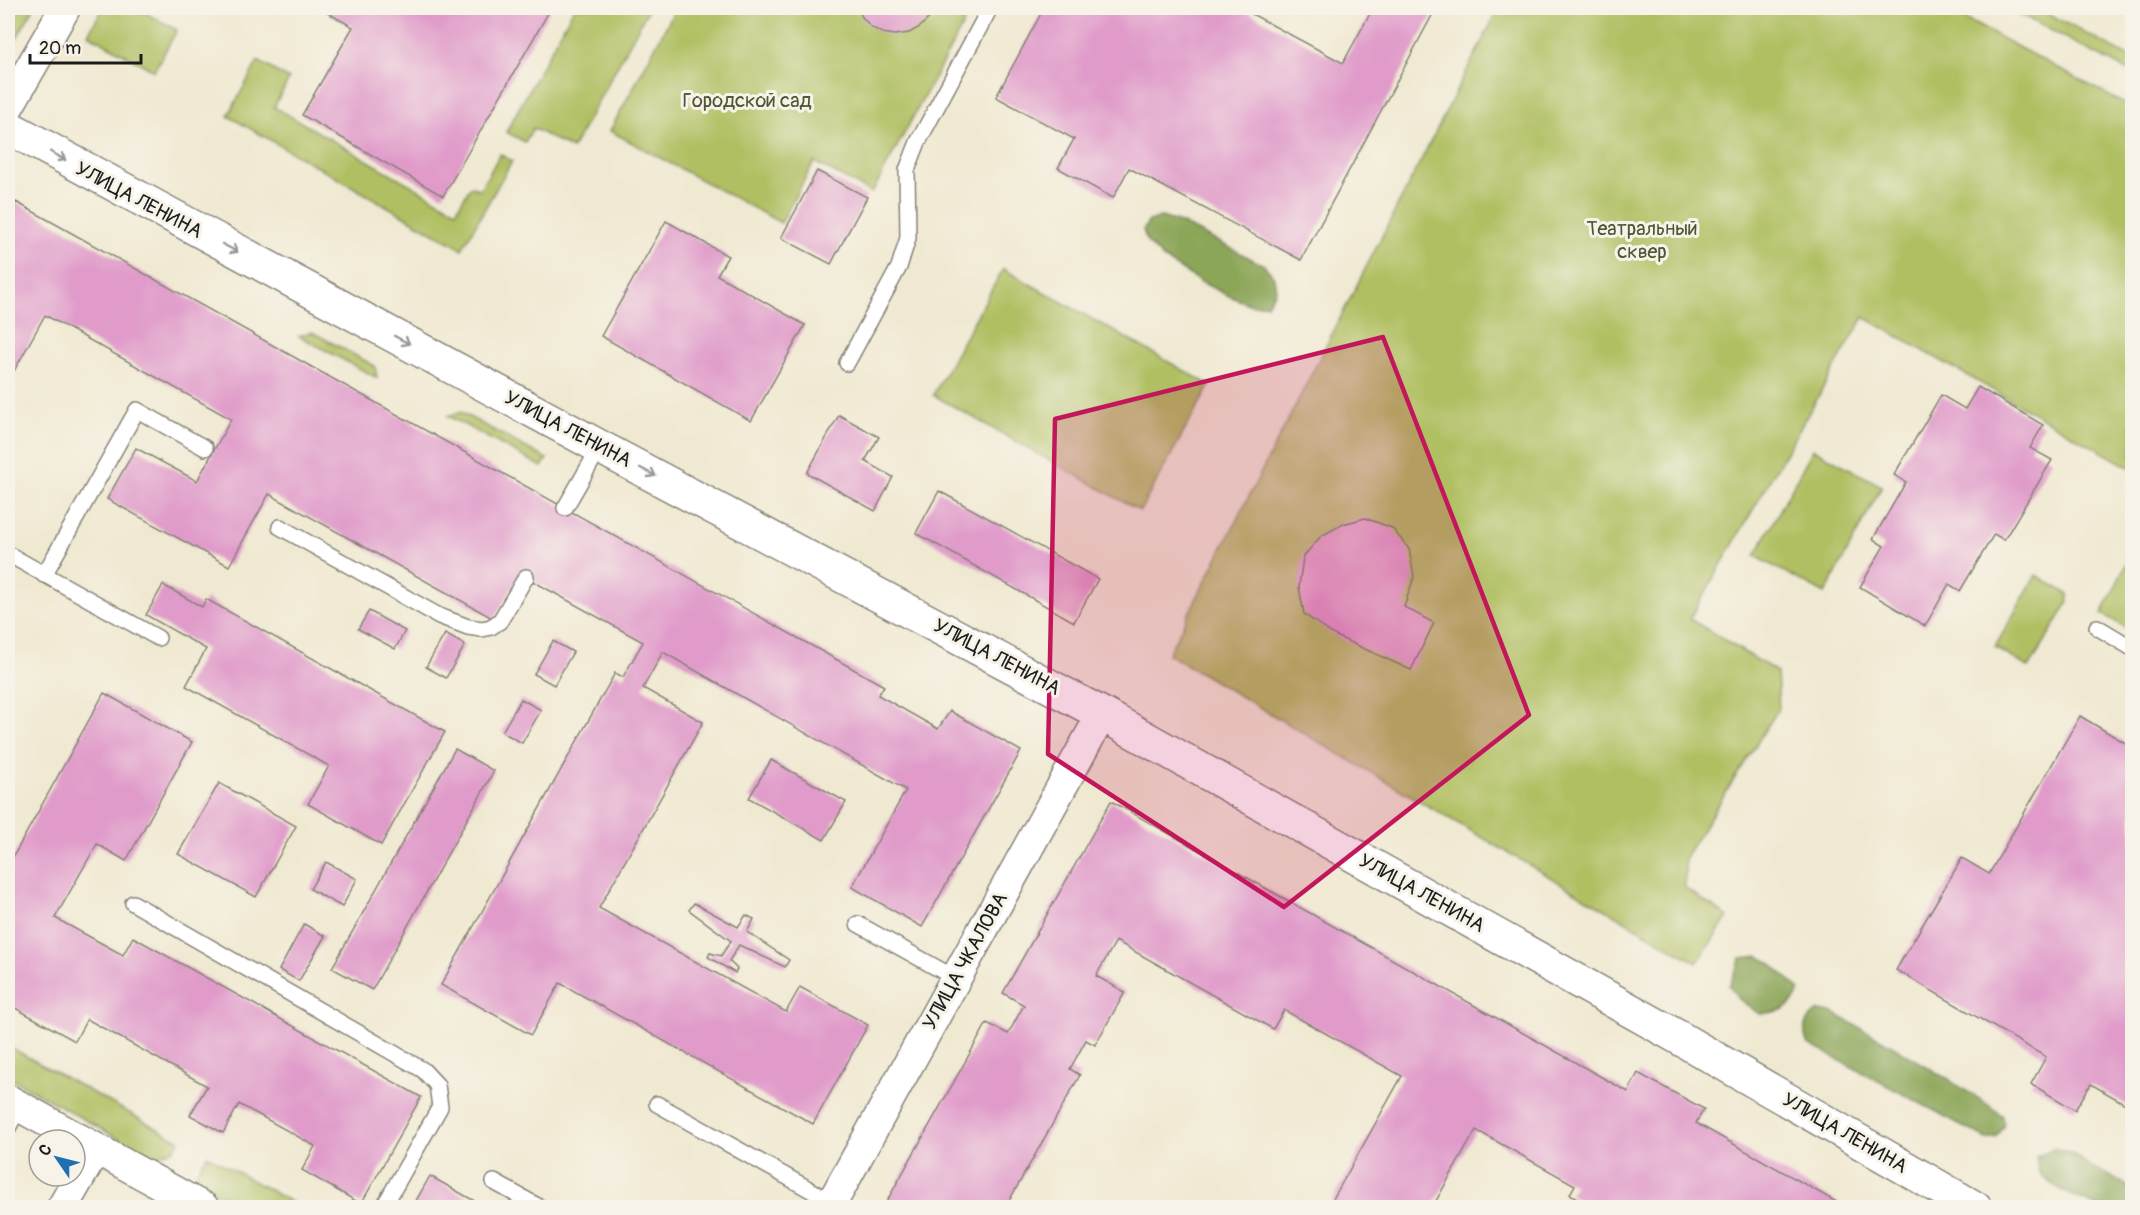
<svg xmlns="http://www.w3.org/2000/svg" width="2140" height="1215" font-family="Pangolin,sans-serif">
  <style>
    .green { fill: #b0bf62; stroke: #666e3f; stroke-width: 1.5 }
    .forest { fill: #8ca658; stroke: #54613a; stroke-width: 1.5 }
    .building { fill: #e09bca }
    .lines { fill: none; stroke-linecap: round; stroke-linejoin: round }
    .service-casing { stroke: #868277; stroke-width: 18 }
    .minor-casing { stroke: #868277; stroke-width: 33 }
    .primary-casing { stroke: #868277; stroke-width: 36 }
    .service { stroke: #fff; stroke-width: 15 }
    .minor { stroke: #fff; stroke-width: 30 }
    .primary { stroke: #fff; stroke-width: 33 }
    .oneway { stroke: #999 }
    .marked { fill: #c2185b; fill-opacity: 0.2; stroke: #c2185b; stroke-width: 4.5; stroke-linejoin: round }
    .labels { text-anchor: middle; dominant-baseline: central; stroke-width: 6; stroke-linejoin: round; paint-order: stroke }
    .park-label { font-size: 20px; fill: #505534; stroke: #f7f3e8 }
    .street-label { font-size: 20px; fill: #1c1c1c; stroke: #f7f3e8 }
  </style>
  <rect width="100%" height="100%" fill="#f7f3e8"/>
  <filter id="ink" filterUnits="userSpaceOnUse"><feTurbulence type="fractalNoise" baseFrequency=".0167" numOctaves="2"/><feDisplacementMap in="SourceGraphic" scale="12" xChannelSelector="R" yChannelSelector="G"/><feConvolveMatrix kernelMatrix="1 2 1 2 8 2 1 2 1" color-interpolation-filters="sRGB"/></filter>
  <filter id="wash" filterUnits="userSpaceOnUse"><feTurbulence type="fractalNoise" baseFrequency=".008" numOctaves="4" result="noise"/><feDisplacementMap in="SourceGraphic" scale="24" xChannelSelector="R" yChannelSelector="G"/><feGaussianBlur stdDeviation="1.35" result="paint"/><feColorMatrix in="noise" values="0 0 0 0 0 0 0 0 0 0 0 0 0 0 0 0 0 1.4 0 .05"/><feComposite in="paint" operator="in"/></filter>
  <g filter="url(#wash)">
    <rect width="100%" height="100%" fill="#f0e9d2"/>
    <g class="green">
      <path d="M 8,8 L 34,8 L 16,39 L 8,34 Z"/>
      <path d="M 103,8 L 137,8 L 177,30 L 154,71 L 88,34 Z"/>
      <path d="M 574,8 L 649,8 L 572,149 L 533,128 L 525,142 L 506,132 Z"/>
      <path d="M 676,8 L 972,8 L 872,193 L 814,162 L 781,223 L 610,131 Z"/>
      <path d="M 1499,8 L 1945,8 L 2132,108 L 2132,469 L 1864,317 L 1690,619 L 1777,672 L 1779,708 L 1685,857 L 1685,888 L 1728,917 L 1697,963 L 1168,654 Z"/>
      <path d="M 2008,8 L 2037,8 L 2132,58 L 2132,73 Z"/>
      <path d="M 258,61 L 289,79 L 274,107 L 456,211 L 471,186 L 480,190 L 500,154 L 512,161 L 462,249 L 228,116 Z"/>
      <path d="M 1003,269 L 1210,385 L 1140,511 L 933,395 Z"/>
      <path d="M 312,332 L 375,366 L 377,378 L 299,336 Z"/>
      <path d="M 460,412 L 547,459 L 542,467 L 448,416 Z"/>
      <path d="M 1813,449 L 1882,486 L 1825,594 L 1755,556 Z"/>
      <path d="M 2132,552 L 2132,631 L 2102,614 Z"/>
      <path d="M 2036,575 L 2068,594 L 2069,601 L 2029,668 L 1995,647 Z"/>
      <path d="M 8,1046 L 180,1141 L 174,1149 L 153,1158 L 8,1077 Z"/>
      <path d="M 207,1155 L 300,1207 L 242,1207 L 192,1180 Z"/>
    </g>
    <g class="forest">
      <path d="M 1161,217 L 1181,223 L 1264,265 L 1274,277 L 1276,290 L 1267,304 L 1251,305 L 1229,296 L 1201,282 L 1164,259 L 1147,242 L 1143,230 L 1149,221 Z"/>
      <path d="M 1759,956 L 1773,965 L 1800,990 C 1791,1011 1779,1012 1759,1014 L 1739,999 L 1729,986 L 1741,958 Z"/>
      <path d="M 1818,1011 L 1833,1013 L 1890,1044 L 1983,1101 L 2003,1116 L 2004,1126 L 1997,1137 L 1987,1139 L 1807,1043 C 1802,1027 1804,1021 1818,1011 Z"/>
      <path d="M 2053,1148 L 2070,1152 L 2091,1167 L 2123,1182 L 2132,1193 L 2132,1207 L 2097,1207 L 2057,1188 L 2039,1174 L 2036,1157 Z"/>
    </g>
    <g id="blocks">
      <g class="building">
        <path d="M 319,8 L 551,8 L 443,196 L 302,115 L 353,27 Z"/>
        <path d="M 858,8 L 934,8 L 929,18 L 920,27 L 909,33 L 895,35 L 882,33 L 871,27 L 862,17 Z"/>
        <path d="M 1044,8 L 1250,8 L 1248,12 L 1343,63 L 1373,8 L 1436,8 L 1301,260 L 1129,168 L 1113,198 L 1058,168 L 1074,139 L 996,97 Z"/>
        <path d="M 817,171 L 867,197 L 831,264 L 781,238 Z"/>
        <path d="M 16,202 L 884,686 L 878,695 L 938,729 L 950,711 L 1021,751 L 922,927 L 852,887 L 906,790 L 663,652 L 643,688 L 703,722 L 599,908 L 786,1012 L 800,987 L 868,1025 L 813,1124 L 560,983 L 531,1035 L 441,985 L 615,673 L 623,677 L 643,642 L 520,574 L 494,619 L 269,494 L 229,566 L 107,499 L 136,448 L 197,481 L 231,419 L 45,315 L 8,382 L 8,218 Z"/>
        <path d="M 666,221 L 728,256 L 717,275 L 805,325 L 751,421 L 601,336 Z"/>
        <path d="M 1978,387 L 2043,425 L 2030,448 L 2052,460 L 2004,540 L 1994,534 L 1960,591 L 1949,584 L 1925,626 L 1860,587 L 1884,546 L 1873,539 L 1906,482 L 1894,475 L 1941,395 L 1965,409 Z"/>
        <path d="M 839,415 L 879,437 L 865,461 L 893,477 L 875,511 L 807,473 Z"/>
        <path d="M 939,491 L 1098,579 L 1074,622 L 916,533 Z"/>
        <path d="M 1365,518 L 1392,528 L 1409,549 L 1414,577 L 1404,607 L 1434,623 L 1411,670 L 1334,635 L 1304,614 L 1299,587 L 1303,557 L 1321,536 L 1343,524 Z"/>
        <path d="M 163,585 L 202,607 L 206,599 L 445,732 L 381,845 L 308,804 L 329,766 L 186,686 L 206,649 L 146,615 Z"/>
        <path d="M 369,611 L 405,631 L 395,649 L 358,629 Z"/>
        <path d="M 445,634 L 465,645 L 446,678 L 426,667 Z"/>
        <path d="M 553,641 L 573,652 L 554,685 L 534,674 Z"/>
        <path d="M 104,693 L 192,742 L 126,861 L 97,844 L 55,918 L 123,955 L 133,937 L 421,1097 L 361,1204 L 302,1170 L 315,1146 L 239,1104 L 223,1133 L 190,1115 L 207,1086 L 87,1019 L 75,1041 L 8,1004 L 8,866 Z"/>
        <path d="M 521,699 L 541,710 L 522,743 L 502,732 Z"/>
        <path d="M 2080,716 L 2132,747 L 2132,1108 L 2091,1084 L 2075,1110 L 2031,1084 L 2046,1057 L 1896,970 L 1962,858 L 1989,874 Z"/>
        <path d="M 455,749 L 494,771 L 372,990 L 332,968 Z"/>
        <path d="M 771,760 L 846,802 L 824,840 L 749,798 Z"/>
        <path d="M 219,783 L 296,826 L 256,897 L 178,854 Z"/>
        <path d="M 1111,801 L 1628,1092 L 1638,1073 L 1704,1109 L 1696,1123 L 1847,1208 L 1593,1208 L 1570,1194 L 1575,1185 L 1476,1130 L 1432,1208 L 1328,1208 L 1402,1076 L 1284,1010 L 1273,1029 L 1116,941 L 1096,976 L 1125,992 L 1095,1045 L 1086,1040 L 1070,1069 L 1080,1075 L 1005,1208 L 883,1208 L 987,1023 L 1008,1034 L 1024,1005 L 1003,993 Z"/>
        <path d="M 326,862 L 357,879 L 342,907 L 310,889 Z"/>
        <path d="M 694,903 L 738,927 L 746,915 L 754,919 L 747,932 L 789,960 L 785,967 L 739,945 L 729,961 L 737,969 L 735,973 L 708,957 L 710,953 L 721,956 L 731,941 L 689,910 Z"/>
        <path d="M 304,924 L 325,936 L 299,981 L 279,970 Z"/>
        <path d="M 430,1176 L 487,1208 L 412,1208 Z"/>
      </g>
    </g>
  </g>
  <g filter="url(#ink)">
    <use href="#blocks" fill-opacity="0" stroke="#868277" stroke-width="1.5"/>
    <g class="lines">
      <g class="service-casing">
        <g id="service">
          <path d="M 847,363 L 899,267 L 908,238 L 907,170 L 918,142 L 990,8"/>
          <path d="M 565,508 L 600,447"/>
          <path d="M 280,527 L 439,616 L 468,627 L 482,629 L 491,627 L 500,621 L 526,577"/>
          <path d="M 8,554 L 158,638"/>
          <path d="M 44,575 L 137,410 L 205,448"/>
          <path d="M 2097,627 L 2132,648"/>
          <path d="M 133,903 L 423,1070 L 437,1085 L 440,1107 L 383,1208"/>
          <path d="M 858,924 L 955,978"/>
          <path d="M 657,1104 L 832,1202"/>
          <path d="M 8,1128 L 19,1107"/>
          <path d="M 494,1182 L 541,1208"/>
        </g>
      </g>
      <g class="minor-casing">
        <g id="minor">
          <path d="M 8,107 L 65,8"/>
          <path d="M 8,1100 L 204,1208"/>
          <path d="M 62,1208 L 96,1149"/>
          <path d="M 829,1208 L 1102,714"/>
        </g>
      </g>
      <g class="primary-casing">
        <path id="primary" d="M 8,127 L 600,447 L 1102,714 L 1676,1036 L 1975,1208"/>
      </g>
      <use href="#service" class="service"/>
      <use href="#minor" class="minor"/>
      <use href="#primary" class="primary"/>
    </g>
    <defs><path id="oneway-shaft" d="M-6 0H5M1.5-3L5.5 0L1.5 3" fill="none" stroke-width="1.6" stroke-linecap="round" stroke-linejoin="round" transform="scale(1.5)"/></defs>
    <g class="oneway">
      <use href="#oneway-shaft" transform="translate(58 156) rotate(29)"/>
      <use href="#oneway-shaft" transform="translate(230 248) rotate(28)"/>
      <use href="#oneway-shaft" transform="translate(402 340) rotate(28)"/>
      <use href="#oneway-shaft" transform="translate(648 472) rotate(28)"/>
    </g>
  </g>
  <path class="marked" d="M 1383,337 L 1529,715 L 1284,907 L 1048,754 L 1055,419 Z"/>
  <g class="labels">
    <g class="park-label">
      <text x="747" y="100">Городской сад</text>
      <text x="1642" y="228">Театральный<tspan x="1642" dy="23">сквер</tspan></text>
    </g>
    <g class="street-label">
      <text transform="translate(139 200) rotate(28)">УЛИЦА ЛЕНИНА</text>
      <text transform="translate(568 429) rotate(28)">УЛИЦА ЛЕНИНА</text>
      <text transform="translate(997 657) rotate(28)">УЛИЦА ЛЕНИНА</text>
      <text transform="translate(1422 893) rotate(29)">УЛИЦА ЛЕНИНА</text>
      <text transform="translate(965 961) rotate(-61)">УЛИЦА ЧКАЛОВА</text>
      <text transform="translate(1845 1133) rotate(30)">УЛИЦА ЛЕНИНА</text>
    </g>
  </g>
  <rect width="2140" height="1215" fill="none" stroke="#f7f3e8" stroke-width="30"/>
  <g transform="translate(57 1158) rotate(305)"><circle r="28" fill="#f7f3e8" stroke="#9f9d96" stroke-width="1.5"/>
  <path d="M0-4.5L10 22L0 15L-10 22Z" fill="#1f6fb2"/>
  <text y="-9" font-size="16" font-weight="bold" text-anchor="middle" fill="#1c1c1c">С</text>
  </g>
  <path d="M30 54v9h111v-9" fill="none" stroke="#1c1c1c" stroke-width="3"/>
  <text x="39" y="54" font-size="18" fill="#1c1c1c" stroke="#f7f3e8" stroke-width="4.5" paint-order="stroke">20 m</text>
</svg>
